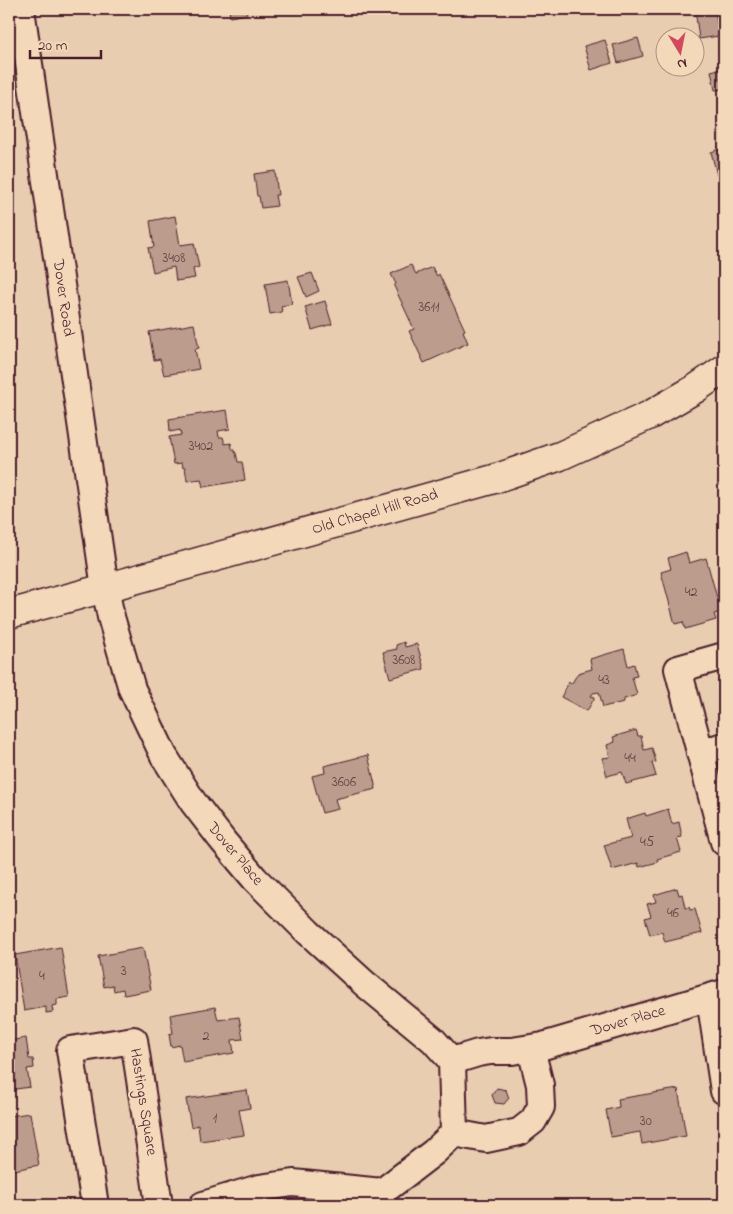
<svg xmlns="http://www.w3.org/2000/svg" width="733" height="1214" font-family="'Indie Flower',sans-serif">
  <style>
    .building { fill: #bc9c8c; stroke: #4a1f2b }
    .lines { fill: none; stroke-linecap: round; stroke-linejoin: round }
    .street-casing { stroke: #4a1f2b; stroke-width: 30 }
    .secondary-casing { stroke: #4a1f2b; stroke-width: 31 }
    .street { stroke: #f3d8ba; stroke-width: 26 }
    .secondary { stroke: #f3d8ba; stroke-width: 28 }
    .labels { text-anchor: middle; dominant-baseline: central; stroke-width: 4; stroke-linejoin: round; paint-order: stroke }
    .number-label { font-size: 14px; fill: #663e43 }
    .street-label { font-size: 16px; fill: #4a1f2b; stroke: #f3d8ba }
  </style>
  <rect width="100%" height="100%" fill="#e9cdb1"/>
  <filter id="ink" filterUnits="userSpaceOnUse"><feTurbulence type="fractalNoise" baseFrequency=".02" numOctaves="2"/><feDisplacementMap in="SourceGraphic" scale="10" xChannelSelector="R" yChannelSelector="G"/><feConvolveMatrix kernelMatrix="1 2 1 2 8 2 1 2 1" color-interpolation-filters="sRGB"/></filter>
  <g filter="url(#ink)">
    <g class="building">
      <path d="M 229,9 L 246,9 L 247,14 L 230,17 Z"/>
      <path d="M 695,9 L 715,9 L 719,36 L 699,39 Z"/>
      <path d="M 638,38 L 643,56 L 618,63 L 613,45 Z"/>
      <path d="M 605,40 L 612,63 L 591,70 L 584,46 Z"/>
      <path d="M 723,68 L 724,73 L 724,89 L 715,90 L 711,71 Z"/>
      <path d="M 724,148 L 724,173 L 717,175 L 711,152 Z"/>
      <path d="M 275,171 L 278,195 L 275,195 L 277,206 L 261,208 L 259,196 L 257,196 L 254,174 Z"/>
      <path d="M 175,216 L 180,245 L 194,243 L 199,267 L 193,269 L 195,278 L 176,281 L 174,267 L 153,272 L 148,248 L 154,247 L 150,221 Z"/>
      <path d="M 411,265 L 416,274 L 432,267 L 437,276 L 439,274 L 465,330 L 463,331 L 468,343 L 424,363 L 409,331 L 414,329 L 394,286 L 396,284 L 391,274 Z"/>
      <path d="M 312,273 L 319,291 L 306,297 L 298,277 Z"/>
      <path d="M 288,280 L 292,304 L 281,306 L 282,312 L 270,314 L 265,284 Z"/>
      <path d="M 325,301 L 332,324 L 312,330 L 305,307 Z"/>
      <path d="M 194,324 L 199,348 L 195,349 L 199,369 L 164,375 L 160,359 L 154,360 L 149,332 Z"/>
      <path d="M 227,410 L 230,429 L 218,431 L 219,437 L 223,437 L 225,444 L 231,443 L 232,448 L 236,453 L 238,462 L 242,462 L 245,480 L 203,487 L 201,479 L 187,481 L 185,467 L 183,468 L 182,463 L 174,464 L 169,437 L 181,435 L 180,430 L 170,432 L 169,419 Z"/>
      <path d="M 686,552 L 689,563 L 706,558 L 721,612 L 714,614 L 716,620 L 685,629 L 683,622 L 675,624 L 661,572 L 671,569 L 668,558 Z"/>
      <path d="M 404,642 L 405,647 L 417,644 L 424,669 L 390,678 L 383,652 L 397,649 L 396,645 Z"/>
      <path d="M 624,649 L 628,666 L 634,664 L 637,676 L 632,677 L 637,695 L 624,699 L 624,702 L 603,707 L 599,692 L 593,693 L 591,696 L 595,697 L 587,711 L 561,697 L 569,682 L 572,683 L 578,673 L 592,669 L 590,659 Z"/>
      <path d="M 636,730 L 638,736 L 641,736 L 644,750 L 652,748 L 656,762 L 652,763 L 656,776 L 626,784 L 622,772 L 607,776 L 602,758 L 610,757 L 607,745 L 615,742 L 613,737 Z"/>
      <path d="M 368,755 L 376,789 L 335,799 L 338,809 L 322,813 L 312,776 L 325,773 L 324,766 Z"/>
      <path d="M 668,809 L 672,824 L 679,822 L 682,837 L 677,838 L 681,852 L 657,859 L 658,862 L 639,867 L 638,863 L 612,870 L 604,845 L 631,838 L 626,819 L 645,813 L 646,816 Z"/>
      <path d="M 677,888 L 679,895 L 682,894 L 685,908 L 689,907 L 690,910 L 695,909 L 702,933 L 665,942 L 662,932 L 650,935 L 645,918 L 651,916 L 647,904 L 656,902 L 654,895 Z"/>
      <path d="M 61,947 L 69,997 L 57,999 L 57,1005 L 52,1006 L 53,1012 L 46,1013 L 46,1007 L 24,1011 L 15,955 Z"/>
      <path d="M 143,948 L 151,990 L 124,995 L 123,989 L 114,991 L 113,985 L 104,987 L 98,956 Z"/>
      <path d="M 215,1007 L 218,1020 L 239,1017 L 243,1039 L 232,1040 L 234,1053 L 183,1062 L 180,1045 L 171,1047 L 169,1034 L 173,1033 L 170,1015 Z"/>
      <path d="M 26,1038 L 29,1059 L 33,1059 L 34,1068 L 27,1069 L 30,1087 L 9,1090 L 9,1041 Z"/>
      <path d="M 497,1088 L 506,1090 L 509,1098 L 504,1104 L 495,1103 L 492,1095 Z"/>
      <path d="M 678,1089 L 686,1136 L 642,1144 L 640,1132 L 611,1137 L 606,1110 L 619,1107 L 618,1099 Z"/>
      <path d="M 247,1090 L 250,1108 L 239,1110 L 244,1135 L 200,1141 L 198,1125 L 191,1127 L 186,1099 Z"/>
      <path d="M 30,1113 L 39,1165 L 9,1171 L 9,1116 Z"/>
      <path d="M 54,1200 L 55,1205 L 21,1205 Z"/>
    </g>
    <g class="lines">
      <g class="street-casing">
        <g id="street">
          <path d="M 21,9 L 105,588 L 111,617 L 132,689 L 164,756 L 193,802 L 223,841 L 255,879 L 308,932 L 364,983 L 433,1040 L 452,1061 L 454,1133 L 434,1152 L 382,1192"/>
          <path d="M 724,656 L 678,669 L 724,842"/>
          <path d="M 700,753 L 724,746"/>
          <path d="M 710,998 L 724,1091"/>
          <path d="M 452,1061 L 478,1053 L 491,1051 L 512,1051 L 543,1046 L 724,993"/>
          <path d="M 454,1133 L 486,1139 L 519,1132 L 533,1121 L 541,1107 L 540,1085 L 531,1049"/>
          <path d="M 95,1205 L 70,1050 L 134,1040 L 159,1205"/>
          <path d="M 203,1205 L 259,1188 L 293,1183 L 382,1192"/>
        </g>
      </g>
      <g class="secondary-casing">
        <path id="secondary" d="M 9,614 L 105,588 L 494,479 L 560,456 L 650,415 L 695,389 L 724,369"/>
      </g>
      <use href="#street" class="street"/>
      <use href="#secondary" class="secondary"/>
    </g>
  </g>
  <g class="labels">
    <g class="number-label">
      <text x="174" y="258">3408</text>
      <text x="429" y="307">3611</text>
      <text x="201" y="446">3402</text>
      <text x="691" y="592">42</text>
      <text x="404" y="660">3608</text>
      <text x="604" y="680">43</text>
      <text x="630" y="758">44</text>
      <text x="344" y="782">3606</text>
      <text x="647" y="842">45</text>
      <text x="673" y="913">46</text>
      <text x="124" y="971">3</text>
      <text x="42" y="976">4</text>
      <text x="206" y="1036">2</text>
      <text x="215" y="1118">1</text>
      <text x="646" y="1121">30</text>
    </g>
    <g class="street-label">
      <text transform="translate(63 298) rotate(82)">Dover Road</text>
      <text transform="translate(375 512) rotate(-16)">Old Chapel Hill Road</text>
      <text transform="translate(235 854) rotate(50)">Dover Place</text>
      <text transform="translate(628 1021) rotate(-16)">Dover Place</text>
      <text transform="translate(143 1102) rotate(81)">Hastings Square</text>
    </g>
  </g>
  <rect width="733" height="1214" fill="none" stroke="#f3d8ba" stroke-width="30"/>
  <rect x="15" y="15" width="703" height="1184" fill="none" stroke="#4a1f2b" stroke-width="2" filter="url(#ink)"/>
  <g transform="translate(680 52) rotate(170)"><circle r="24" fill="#f3d8ba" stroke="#af8e81"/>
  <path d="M0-4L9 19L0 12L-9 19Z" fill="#d1495b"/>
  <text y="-8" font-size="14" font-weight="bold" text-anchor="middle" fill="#4a1f2b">N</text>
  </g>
  <path d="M30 50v8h71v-8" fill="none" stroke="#4a1f2b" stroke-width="2.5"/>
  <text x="38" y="50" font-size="15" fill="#4a1f2b" stroke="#f3d8ba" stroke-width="4" paint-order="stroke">20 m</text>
</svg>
